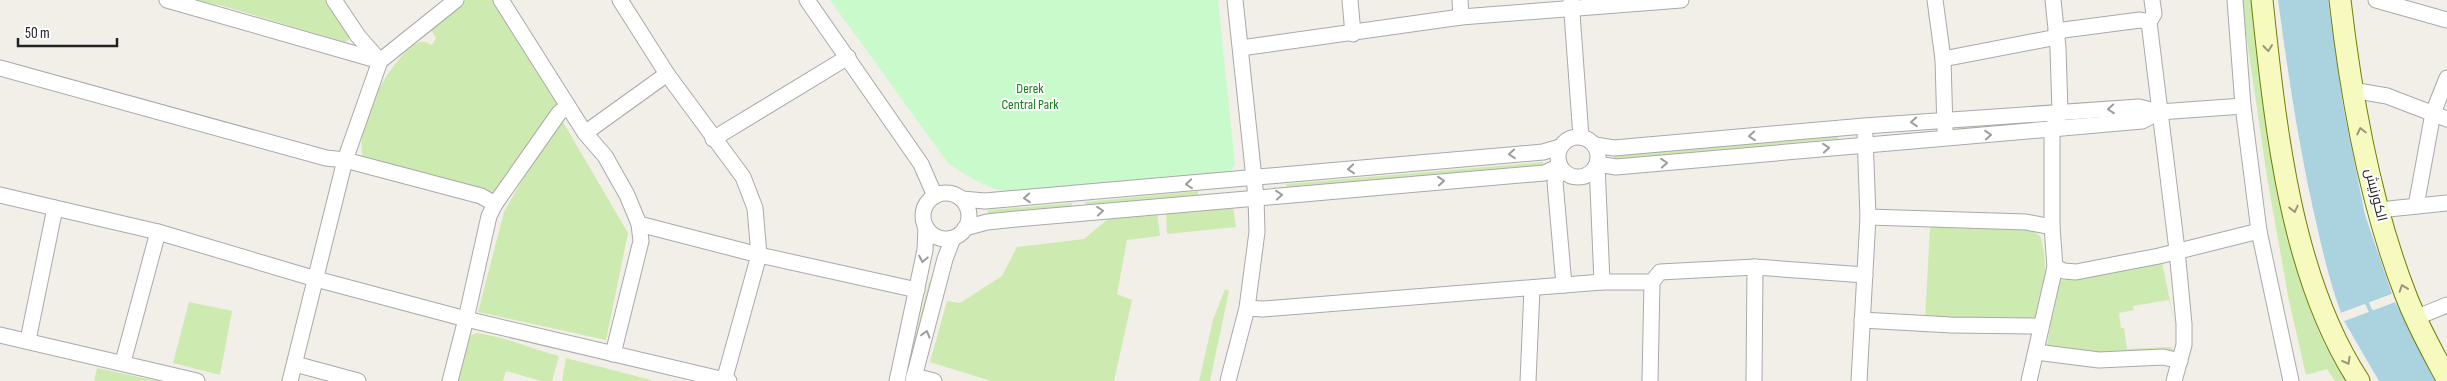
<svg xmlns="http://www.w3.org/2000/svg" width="2447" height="381" font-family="'Sofia Sans Condensed',Cairo,sans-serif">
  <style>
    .grass { fill: #cdebb0 }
    .park { fill: #c8facc }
    .water { fill: #aad3df }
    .pier { fill: #f2efe9 }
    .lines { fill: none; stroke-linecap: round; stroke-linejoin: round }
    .stream { stroke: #aad3df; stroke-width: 4 }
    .minor-casing { stroke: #a9a9a9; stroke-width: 17 }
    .secondary-casing { stroke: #707d05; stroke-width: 23 }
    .minor { stroke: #fff; stroke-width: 15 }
    .secondary { stroke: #f7fabf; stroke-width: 21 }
    .oneway { stroke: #979978 }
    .oneway2 { stroke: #9c9c9c }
    .labels { text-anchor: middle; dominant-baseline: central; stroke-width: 4; stroke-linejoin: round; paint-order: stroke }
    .park-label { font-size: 14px; fill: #0c8416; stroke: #fff }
    .street-label { font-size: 14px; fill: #222; stroke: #fff }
  </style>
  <rect width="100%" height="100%" fill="#f2efe9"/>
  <g class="grass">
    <path d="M 196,0 L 325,0 L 349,35 L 349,40 L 344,42 L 223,6 Z"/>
    <path d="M 464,0 L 495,0 L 558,106 L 497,196 L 363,157 C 354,127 390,57 418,43 C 423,40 428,43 432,45 L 436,38 L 430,28 Z"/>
    <path d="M 2241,0 L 2251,0 C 2257,59 2266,118 2277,177 C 2290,247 2305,321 2346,381 L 2335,381 L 2327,369 L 2306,375 L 2289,301 L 2267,177 Z"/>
    <path d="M 2031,120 L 2031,124 L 1957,131 L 1957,127 Z"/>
    <path d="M 563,122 L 628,233 L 606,340 L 478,312 L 504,212 L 525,175 Z"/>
    <path d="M 1838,135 L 1838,139 L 1614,159 L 1614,155 Z"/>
    <path d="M 1543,162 L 1543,165 L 1287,188 L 1286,184 Z"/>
    <path d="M 1198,191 L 1198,195 L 1086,206 L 1085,202 Z"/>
    <path d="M 1072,203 L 1072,207 L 988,214 L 988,210 Z"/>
    <path d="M 1233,207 L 1236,227 L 1167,234 L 1166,212 Z"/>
    <path d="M 1157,211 L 1160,236 L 1127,240 L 1117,294 L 1132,300 L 1114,381 L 991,381 L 930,362 L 947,301 L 960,303 L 1002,276 L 1017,247 L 1084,239 L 1108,219 L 1133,213 Z"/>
    <path d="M 1930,226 L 2027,227 L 2040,236 C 2048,258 2048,304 2031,322 L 1925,321 Z"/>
    <path d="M 2162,262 L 2176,331 L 2169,300 L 2133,306 L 2134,310 L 2119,313 L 2121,328 L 2124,328 L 2127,349 L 2171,347 L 2176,352 L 2103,357 L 2046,351 L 2058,281 Z"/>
    <path d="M 929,282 L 932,282 L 907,381 L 904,381 Z"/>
    <path d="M 1225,289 L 1229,291 L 1210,381 L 1199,381 L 1213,320 Z"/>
    <path d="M 189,302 L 232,311 L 220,375 L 173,363 Z"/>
    <path d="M 477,333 C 506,337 531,349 559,356 L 552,381 L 541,381 L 506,371 L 503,381 L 455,381 L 467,341 L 470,336 Z"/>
    <path d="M 566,358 L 651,380 L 651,381 L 562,381 Z"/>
    <path d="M 97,368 L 158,381 L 94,381 Z"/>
  </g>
  <path class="park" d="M 830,0 L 1218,0 L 1235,165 L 1227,175 L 1019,195 C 989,189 972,180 948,163 Z"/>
  <g class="water">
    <path d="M 2278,0 L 2328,0 L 2343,105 L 2365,215 L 2392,294 L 2341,313 C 2330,283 2323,253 2316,222 C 2299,148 2288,74 2278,0 Z"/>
    <path d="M 2395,302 L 2440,381 L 2379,381 L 2344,321 Z"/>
  </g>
  <g class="pier">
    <path d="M 2392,294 L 2392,296 L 2342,315 L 2341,313 Z"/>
    <path d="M 2394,300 L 2395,302 L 2344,321 L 2343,319 Z"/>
  </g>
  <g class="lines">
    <path class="stream" d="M 2365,299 L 2373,316"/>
    <g class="minor-casing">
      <g id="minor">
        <path d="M 167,0 L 380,61"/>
        <path d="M 334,0 L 358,36 L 380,61"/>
        <path d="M 501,0 L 585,133 L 605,156 L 627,195 L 639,224 L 641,241 L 613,354"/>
        <path d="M 620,0 L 667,74 L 743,177 L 755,208 L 759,255 L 724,381"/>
        <path d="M 807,0 L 921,164 L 935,196"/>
        <path d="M 1350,0 L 1353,34"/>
        <path d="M 1460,0 L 1461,17"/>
        <path d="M 1571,0 L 1581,137"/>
        <path d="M 1935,0 L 1943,59 L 1945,130"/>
        <path d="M 2152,0 L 2154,14 L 2149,22 L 2177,250 L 2184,324 L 2184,345 L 2174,381"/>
        <path d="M 2235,0 L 2243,106 L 2259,231 L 2291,381"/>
        <path d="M 2376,0 L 2447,20"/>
        <path d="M 2056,31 L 2140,20 L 2149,22"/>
        <path d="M 1241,48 L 1461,17 L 1681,0"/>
        <path d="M 1943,59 L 2057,37"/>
        <path d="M 0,68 L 326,158 L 345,160 L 481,196 L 495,204"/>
        <path d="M 2352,90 L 2387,96 L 2447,119"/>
        <path d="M 585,133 L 667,74"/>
        <circle cx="1578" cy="157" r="20"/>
        <path d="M 713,139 L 848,57"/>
        <path d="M 1595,145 L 1614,148 L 1864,126 L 2139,107 L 2159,112 L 2243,106"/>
        <circle cx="946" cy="216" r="23"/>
        <path d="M 0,195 L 158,232 L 316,279 L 466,319 L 729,381"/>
        <path d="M 962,199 L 985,201 L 1543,152 L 1560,147"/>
        <path d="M 2416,206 L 2433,113 L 2447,78"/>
        <path d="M 2379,210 L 2447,203"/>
        <path d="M 1868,217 L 2026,222 L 2052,227"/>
        <path d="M 639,224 L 759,255 L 917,290"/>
        <path d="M 965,228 L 987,222 L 1016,219 L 1544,173 L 1560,166 L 1555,182 L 1564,285"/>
        <path d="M 2055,267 L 2064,271 L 2076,272 L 2159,256 L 2259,231"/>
        <path d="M 1602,282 L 1597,164 L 1616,167 L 2142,121 L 2159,112"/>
        <path d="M 1247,308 L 1263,309 L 1602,282 L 1652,282 L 1660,272 L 1755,267 L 1865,275"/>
        <path d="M 2415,318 L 2447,305"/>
        <path d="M 1862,320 L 1951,325 L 2041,326"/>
        <path d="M 0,335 L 197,381"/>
        <path d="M 28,340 L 55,208"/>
        <path d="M 2036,352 L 2099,360 L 2163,357 L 2180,361"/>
        <path d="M 123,362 L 158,232"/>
        <path d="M 295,364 L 358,381"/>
        <path d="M 914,376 L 934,381"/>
        <path d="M 290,381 L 345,160 L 380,61 L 456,0"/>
        <path d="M 450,381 L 466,319 L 489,216 L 495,204 L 559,113 L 568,106"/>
        <path d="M 897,381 L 925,250 L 926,227"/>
        <path d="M 913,381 L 945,259 L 953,238"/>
        <path d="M 1228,381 L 1247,308 L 1257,232 L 1256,197 L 1235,0"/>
        <path d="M 1528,381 L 1532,289"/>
        <path d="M 1650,381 L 1652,282"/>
        <path d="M 1754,381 L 1755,267"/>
        <path d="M 1859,381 L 1868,217 L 1865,135"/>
        <path d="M 2029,381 L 2055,267 L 2052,227 L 2052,130 L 2060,112 L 2058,48 L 2053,0"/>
      </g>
    </g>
    <g class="secondary-casing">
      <g id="secondary">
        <path d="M 2262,0 C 2275,123 2290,276 2359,381"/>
        <path d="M 2340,0 C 2351,96 2370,203 2405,293 C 2416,323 2432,351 2447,379"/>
      </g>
    </g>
    <use href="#minor" class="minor"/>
    <use href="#secondary" class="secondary"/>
  </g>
  <defs><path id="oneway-chevron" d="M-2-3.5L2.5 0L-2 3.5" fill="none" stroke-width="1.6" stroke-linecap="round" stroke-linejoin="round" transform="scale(1.25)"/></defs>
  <g class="oneway">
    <use href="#oneway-chevron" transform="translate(2268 48) rotate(83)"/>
    <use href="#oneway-chevron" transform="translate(2361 131) rotate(-103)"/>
    <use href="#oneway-chevron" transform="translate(2294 209) rotate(78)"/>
    <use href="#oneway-chevron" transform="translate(2403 288) rotate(-109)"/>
    <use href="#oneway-chevron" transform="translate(2347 361) rotate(61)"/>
  </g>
  <g class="oneway2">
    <use href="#oneway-chevron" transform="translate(2111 109) rotate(176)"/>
    <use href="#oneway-chevron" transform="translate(1914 122) rotate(176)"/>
    <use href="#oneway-chevron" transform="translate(1988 135) rotate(-5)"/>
    <use href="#oneway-chevron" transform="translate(1752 136) rotate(175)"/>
    <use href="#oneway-chevron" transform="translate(1826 148) rotate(-5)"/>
    <use href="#oneway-chevron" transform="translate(1512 154) rotate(175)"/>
    <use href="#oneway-chevron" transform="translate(1664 163) rotate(-5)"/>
    <use href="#oneway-chevron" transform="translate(1351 169) rotate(175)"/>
    <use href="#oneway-chevron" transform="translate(1441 181) rotate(-5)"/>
    <use href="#oneway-chevron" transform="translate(1189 184) rotate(175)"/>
    <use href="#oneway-chevron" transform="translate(1279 195) rotate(-5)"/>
    <use href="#oneway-chevron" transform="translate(1027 198) rotate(175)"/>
    <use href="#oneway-chevron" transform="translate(1100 211) rotate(-5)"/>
    <use href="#oneway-chevron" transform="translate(923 259) rotate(101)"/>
    <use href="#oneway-chevron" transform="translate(926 334) rotate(-75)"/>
  </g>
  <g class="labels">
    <g class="park-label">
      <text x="1030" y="88">Derek<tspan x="1030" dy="16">Central Park</tspan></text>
    </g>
    <g class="street-label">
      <text transform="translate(2376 195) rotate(76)">الكورنيش</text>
    </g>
  </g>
  <path d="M18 38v8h99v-8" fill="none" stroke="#222222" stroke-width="2.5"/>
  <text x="25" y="38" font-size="15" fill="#222222" stroke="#ffffff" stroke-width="4" paint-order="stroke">50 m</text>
</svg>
